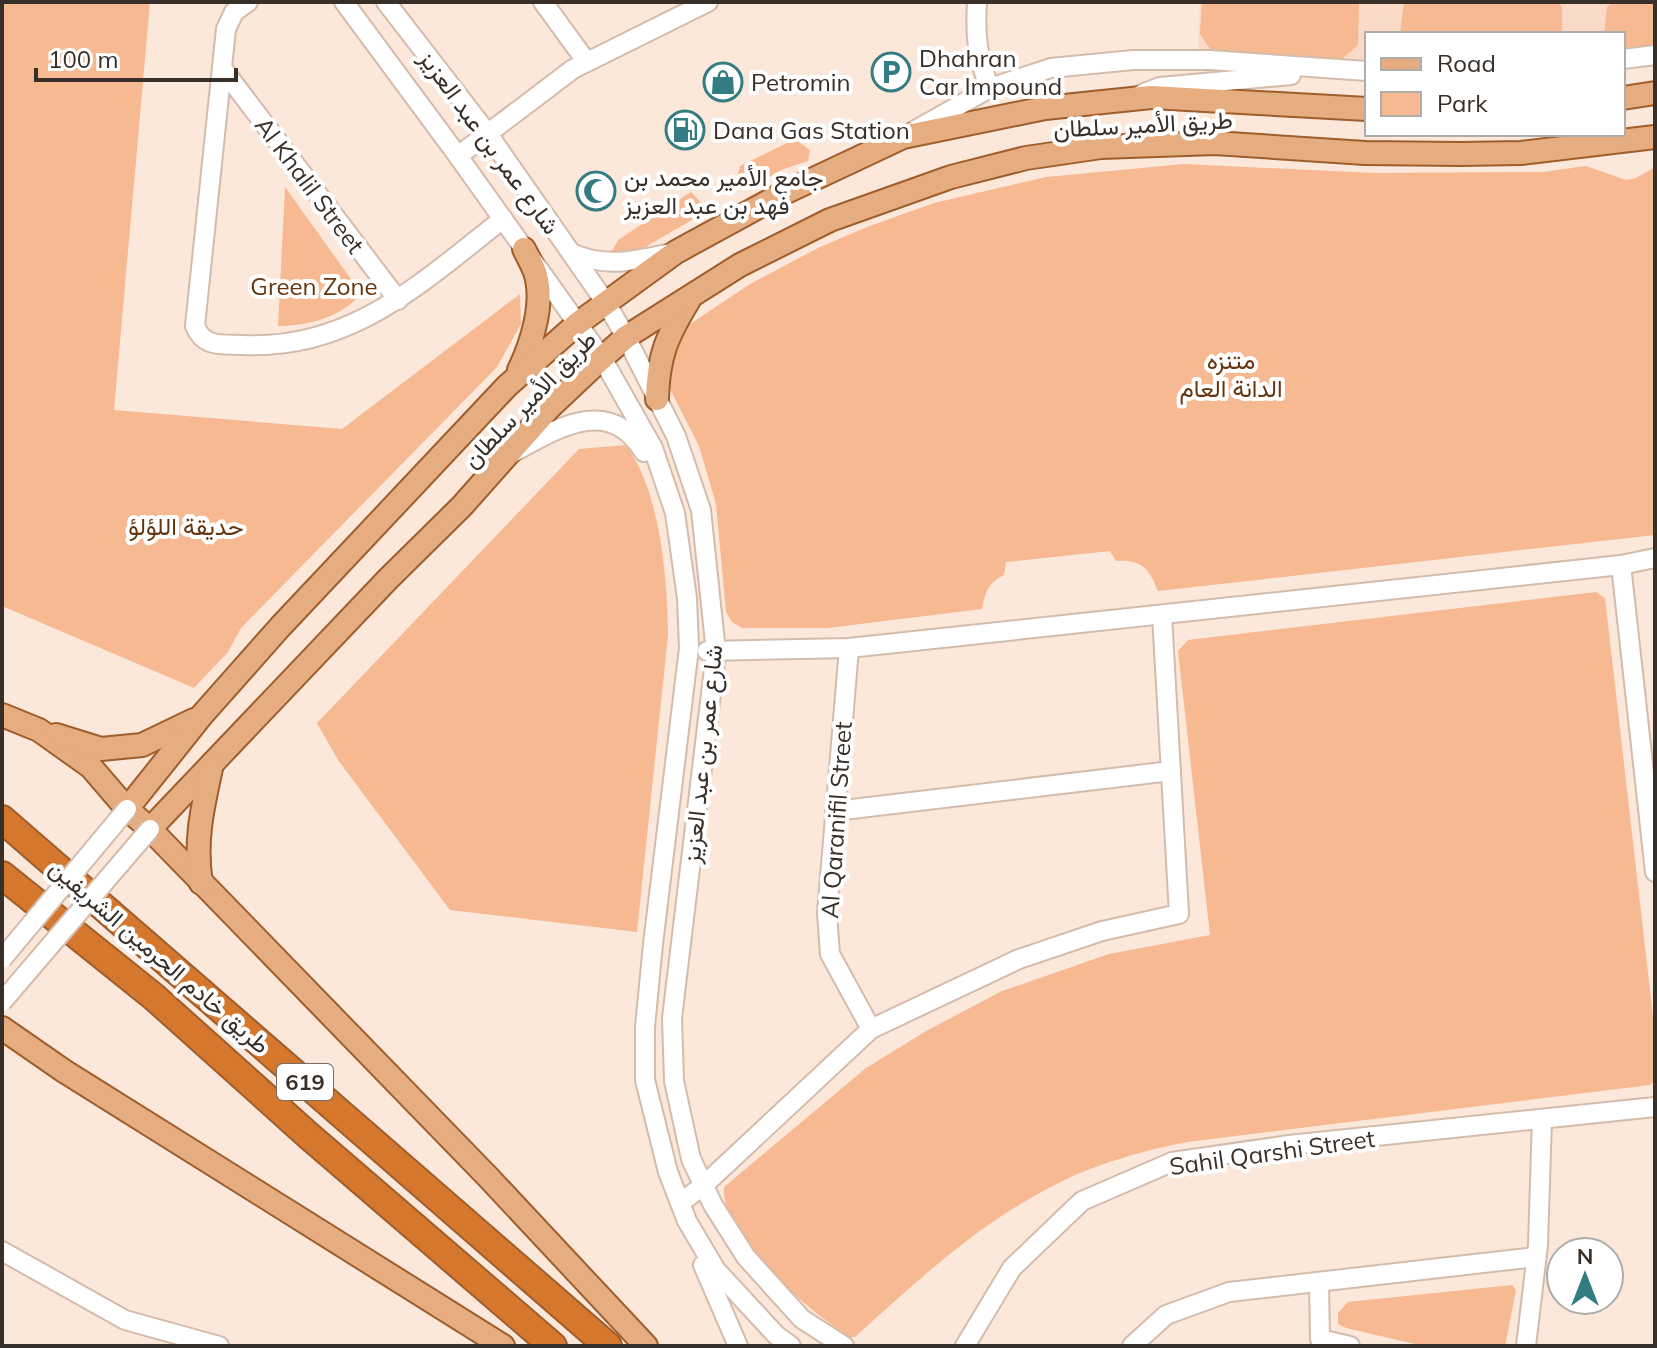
<svg xmlns="http://www.w3.org/2000/svg" width="1657" height="1348" font-family="Mulish,Vazirmatn,sans-serif">
  <style>
    .built { fill: #fadac6 }
    .green { fill: #f7b991 }
    .lines { fill: none; stroke-linecap: round; stroke-linejoin: round }
    .minor-casing { stroke: #d4bcad; stroke-width: 22 }
    .major-casing { stroke: #9e5e2c; stroke-width: 26 }
    .highway-casing { stroke: #9e5e2c; stroke-width: 30 }
    .minor { stroke: #fff; stroke-width: 18 }
    .major { stroke: #e6ad81; stroke-width: 22 }
    .highway { stroke: #d5772d; stroke-width: 26 }
    .minor-bridge-casing { stroke: #d4bcad; stroke-width: 22; stroke-linecap: butt }
    .minor-bridge { stroke: #fff; stroke-width: 18 }
    .labels { text-anchor: middle; dominant-baseline: central; stroke-width: 8; stroke-linejoin: round; paint-order: stroke }
    .shield { fill: #fff; stroke: #746d69; stroke-width: 2 }
    .shield-label { font-size: 22px; font-weight: bold; fill: #382f29 }
    .poi-label { font-size: 24px; fill: #382f29; stroke: #fff; text-anchor: start }
    .street-label { font-size: 24px; fill: #382f29; stroke: #fff }
    .park-label { font-size: 24px; fill: #66350e; stroke: #fff }
  </style>
  <rect width="100%" height="100%" fill="#fce7db"/>
  <path class="built" d="M 1200,2 L 1655,2 L 1623,34 L 1367,34 L 1367,65 L 1198,50 Z"/>
  <g class="green">
    <path d="M 2,2 L 150,2 L 114,410 L 342,429 L 520,294 L 521,324 L 497,367 L 241,628 L 228,652 L 194,688 L 2,606 Z"/>
    <path d="M 1202,2 L 1359,2 L 1358,45 L 1341,60 L 1210,49 L 1200,34 Z"/>
    <path d="M 1404,2 L 1557,2 L 1562,7 L 1562,34 L 1400,34 Z"/>
    <path d="M 1613,2 L 1655,2 L 1655,47 L 1623,51 L 1623,34 L 1604,34 L 1607,7 Z"/>
    <path d="M 795,139 L 810,150 L 808,161 L 781,170 L 751,188 L 741,189 L 736,182 L 740,166 Z"/>
    <path d="M 1184,164 L 1375,173 L 1543,172 L 1586,166 L 1626,180 L 1636,178 L 1655,167 L 1655,535 L 1158,591 C 1149,569 1142,559 1116,561 L 1110,551 L 1006,562 L 1004,575 C 988,583 985,593 982,609 L 828,628 L 742,628 L 732,622 L 726,612 L 716,504 L 699,446 L 670,389 L 670,358 L 684,328 L 750,284 L 820,247 L 867,227 L 934,203 L 1046,177 Z"/>
    <path d="M 285,187 L 361,293 C 344,317 306,326 278,326 Z"/>
    <path d="M 691,192 L 703,205 L 702,212 L 695,218 L 637,252 L 611,253 L 618,240 Z"/>
    <path d="M 626,445 C 661,494 667,576 668,635 L 637,932 L 450,910 L 338,760 L 317,723 L 579,449 Z"/>
    <path d="M 1596,592 L 1605,598 L 1655,1034 L 1655,1080 L 1650,1085 L 1187,1142 C 1146,1150 1095,1164 1059,1183 C 981,1221 918,1280 855,1337 L 850,1337 C 809,1311 721,1239 724,1187 L 866,1068 L 928,1030 L 1002,991 L 1109,954 L 1210,935 L 1178,651 L 1188,640 Z"/>
    <path d="M 1512,1285 L 1516,1290 L 1505,1346 L 1423,1346 L 1346,1328 L 1338,1324 L 1338,1313 L 1348,1302 Z"/>
  </g>
  <g class="lines">
    <g class="minor-casing">
      <g id="minor">
        <path d="M 248,2 L 234,12 L 226,29 L 195,326 C 204,348 221,344 242,345 C 351,351 422,282 503,219"/>
        <path d="M 344,2 L 458,156 L 602,358 L 653,448 L 675,513 L 687,598 L 689,648 L 653,944 L 645,1027 L 645,1080 L 668,1172 L 687,1221 L 716,1270 L 776,1335 L 791,1346"/>
        <path d="M 386,2 L 488,134 L 606,303 L 626,337 L 676,436 L 701,510 L 716,652 L 672,1018 L 674,1081 L 691,1159 L 713,1205 L 746,1257 L 802,1319 L 844,1346"/>
        <path d="M 543,2 L 586,61"/>
        <path d="M 977,2 C 975,34 977,58 990,88"/>
        <path d="M 1623,59 L 1655,55"/>
        <path d="M 222,68 L 398,300"/>
        <path d="M 1142,94 L 1160,87 L 1291,75"/>
        <path d="M 910,133 L 990,88 L 1051,68 L 1133,60 L 1210,60 L 1367,71"/>
        <path d="M 458,156 L 573,69 L 708,2"/>
        <path d="M 571,253 C 606,268 635,261 671,253"/>
        <path d="M 514,452 C 558,428 609,395 644,452"/>
        <path d="M 1621,565 L 1655,872"/>
        <path d="M 849,648 L 827,913 L 830,954 L 871,1029"/>
        <path d="M 707,651 L 849,648 L 1621,565 L 1655,558"/>
        <path d="M 835,811 L 1171,771"/>
        <path d="M 680,1203 L 704,1185 L 871,1029 L 1019,959 L 1102,931 L 1179,914 L 1162,615"/>
        <path d="M 2,1251 L 125,1320 L 219,1346"/>
        <path d="M 703,1265 L 738,1346"/>
        <path d="M 1319,1283 L 1320,1339 L 1350,1346"/>
        <path d="M 965,1346 L 1012,1268 L 1082,1201 L 1172,1162 L 1289,1145 L 1655,1107"/>
        <path d="M 1132,1346 L 1166,1315 L 1229,1292 L 1536,1257"/>
        <path d="M 1526,1346 L 1538,1245 L 1542,1119"/>
      </g>
    </g>
    <g class="major-casing">
      <g id="major">
        <path d="M 1623,98 L 1655,93"/>
        <path d="M 519,370 C 532,343 545,302 535,272 C 532,264 528,257 524,249"/>
        <path d="M 657,399 C 658,356 667,336 689,300"/>
        <path d="M 2,715 L 39,730 L 91,767 L 127,809 L 150,829 L 488,1177 L 646,1346"/>
        <path d="M 56,735 L 101,749 L 142,745 L 194,720"/>
        <path d="M 127,809 L 202,715 L 280,627 L 507,386 L 577,324 L 676,252 L 784,193 L 903,137 L 1045,108 L 1151,97 L 1367,109"/>
        <path d="M 150,829 L 388,579 L 462,506 L 549,408 L 602,358 L 626,337 L 740,265 L 830,220 L 951,177 L 1026,158 L 1101,147 L 1215,143 L 1365,153 L 1460,154 L 1521,153 L 1655,137"/>
        <path d="M 201,883 C 194,841 203,805 212,764"/>
        <path d="M 2,1028 L 64,1071 L 503,1346"/>
      </g>
    </g>
    <g class="highway-casing">
      <g id="highway">
        <path d="M 2,819 L 608,1346"/>
        <path d="M 2,875 L 154,997 L 309,1136 L 553,1346"/>
      </g>
    </g>
    <use href="#minor" class="minor"/>
    <use href="#major" class="major"/>
    <use href="#highway" class="highway"/>
    <g class="minor-bridge-casing">
      <g id="minor-bridge">
        <path d="M 2,959 L 127,809"/>
        <path d="M 2,1002 L 150,829"/>
      </g>
    </g>
    <use href="#minor-bridge" class="minor-bridge"/>
  </g>
  <defs>
    <g id="parking-ring" transform="scale(2)"><circle r="9.5" fill="#fff" stroke="#337c82" stroke-width="1.5"/><path d="M-3.5-5.5H1a3.5 3.5 0 0 1 0 7H-1V5.5H-3.5ZM-1-3.4V-.6H.8a1.4 1.4 0 0 0 0-2.8Z" fill="#337c82"/></g>
    <g id="shop-ring" transform="scale(2)"><circle r="9.5" fill="#fff" stroke="#337c82" stroke-width="1.5"/><path d="M-5-2.5h2.3a2.7 3.5 0 0 1 5.4 0H5L5.5 6h-11ZM-1.5-2.5h3a1.5 2.3 0 0 0-3 0Z" fill="#337c82"/></g>
    <g id="fuel-ring" transform="scale(2)"><circle r="9.5" fill="#fff" stroke="#337c82" stroke-width="1.5"/><path d="M-5.5-6h7V0h2V4h1.3V-2.5L3-4.5l.8-.8L6-3V5H2.5V1h-1V6h-7ZM-4.2-4.7v3.2H.2V-4.7Z" fill="#337c82"/></g>
    <g id="mosque-ring" transform="scale(2)"><circle r="9.5" fill="#fff" stroke="#337c82" stroke-width="1.5"/><path d="M3.5-4.9A6 6 0 1 0 3.5 4.9A5 5 0 1 1 3.5-4.9Z" fill="#337c82"/></g>
  </defs>
  <g fill-rule="evenodd">
    <use href="#parking-ring" x="891" y="72"/>
    <use href="#shop-ring" x="723" y="82"/>
    <use href="#fuel-ring" x="685" y="130"/>
    <use href="#mosque-ring" x="596" y="191"/>
  </g>
  <g class="labels">
    <rect class="shield" x="277" y="1064" width="56" height="36" rx="6"/>
    <g class="shield-label">
      <text x="305" y="1082">619</text>
    </g>
    <g class="poi-label">
      <text x="919" y="58">Dhahran<tspan x="919" dy="28">Car Impound</tspan></text>
      <text x="751" y="82">Petromin</text>
      <text x="713" y="130">Dana Gas Station</text>
      <text x="624" y="177">جامع الأمير محمد بن<tspan x="624" dy="28">فهد بن عبد العزيز</tspan></text>
    </g>
    <g class="street-label">
      <text transform="translate(1143 124) rotate(-3)">طريق الأمير سلطان</text>
      <text transform="translate(490 142) rotate(54)">شارع عمر بن عبد العزيز</text>
      <text transform="translate(310 185) rotate(53)">Al Khalil Street</text>
      <text transform="translate(529 399) rotate(-46)">طريق الأمير سلطان</text>
      <text transform="translate(702 754) rotate(-84)">شارع عمر بن عبد العزيز</text>
      <text transform="translate(836 820) rotate(-86)">Al Qaranifil Street</text>
      <text transform="translate(160 956) rotate(41)">طريق خادم الحرمين الشريفين</text>
      <text transform="translate(1272 1152) rotate(-8)">Sahil Qarshi Street</text>
    </g>
    <g class="park-label">
      <text x="314" y="286">Green Zone</text>
      <text x="1231" y="360">متنزه<tspan x="1231" dy="28">الدانة العام</tspan></text>
      <text x="186" y="526">حديقة اللؤلؤ</text>
    </g>
  </g>
  <rect width="1657" height="1348" fill="none" stroke="#382f29" stroke-width="8"/>
  <rect x="1365" y="32" width="260" height="104" fill="#ffffff" stroke="#afaca9" stroke-width="2"/>
  <rect x="1381" y="58" width="40" height="12" fill="#e6ad81" stroke="#afaca9" stroke-width="2"/>
  <text x="1437" y="72" font-size="24" fill="#382f29">Road</text>
  <rect x="1381" y="92" width="40" height="24" fill="#f7b991" stroke="#afaca9" stroke-width="2"/>
  <text x="1437" y="112" font-size="24" fill="#382f29">Park</text>
  <g transform="translate(1585 1276)"><circle r="38" fill="#ffffff" stroke="#afaca9" stroke-width="2"/>
  <path d="M0-6L14 30L0 20L-14 30Z" fill="#337c82"/>
  <text y="-12" font-size="22" font-weight="bold" text-anchor="middle" fill="#382f29">N</text>
  </g>
  <path d="M36 68v12h200v-12" fill="none" stroke="#382f29" stroke-width="4"/>
  <text x="48" y="68" font-size="24" fill="#382f29" stroke="#ffffff" stroke-width="6" paint-order="stroke">100 m</text>
</svg>
